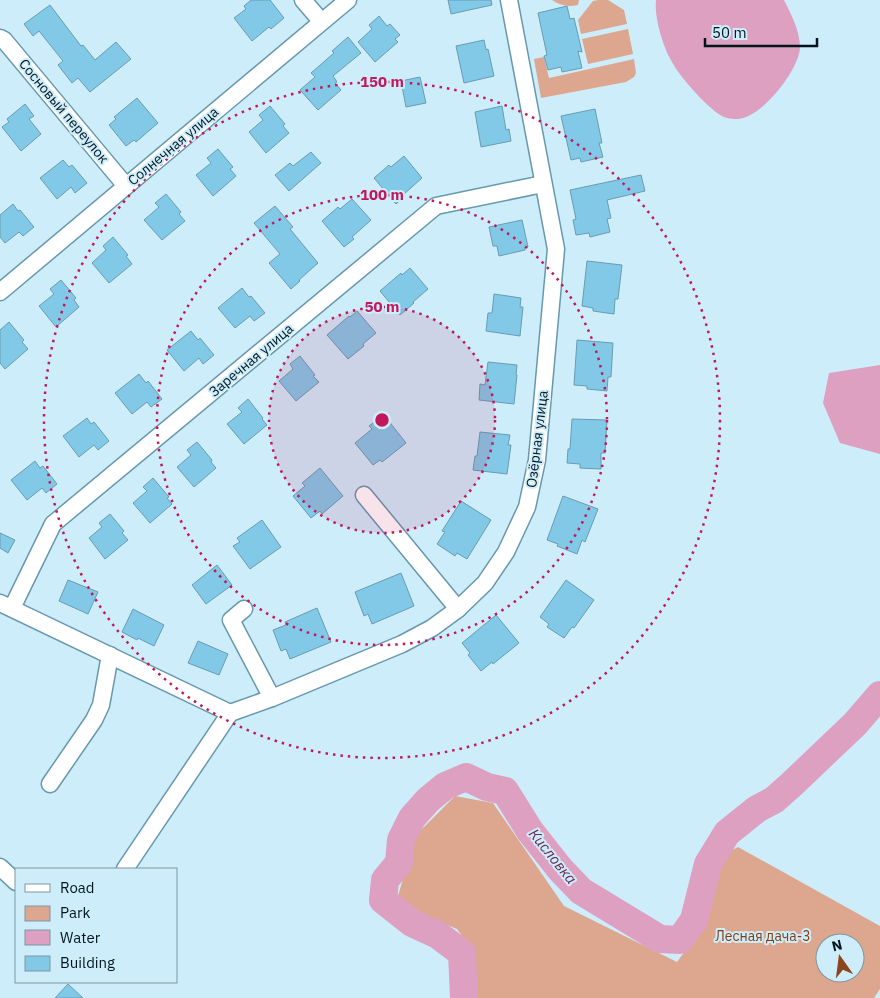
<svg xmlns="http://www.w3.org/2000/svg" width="880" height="998" font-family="'IBM Plex Sans',sans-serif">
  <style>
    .green { fill: #dca78e; fill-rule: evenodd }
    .water { fill: #dda0c0 }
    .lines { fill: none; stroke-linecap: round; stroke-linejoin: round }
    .river { stroke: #dda0c0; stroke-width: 28 }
    .building { fill: #82c9e7; stroke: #699cb1 }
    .minor-casing { stroke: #6698ae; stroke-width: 19 }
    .minor { stroke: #fff; stroke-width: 16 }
    .ring { fill: none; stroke: #c2185b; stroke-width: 2.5; stroke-dasharray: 2.5 5 }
    .labels { text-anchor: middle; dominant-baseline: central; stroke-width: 4; stroke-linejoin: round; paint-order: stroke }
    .street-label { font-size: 14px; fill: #02151d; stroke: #ceedfb }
    .park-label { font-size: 14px; fill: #853c11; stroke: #ceedfb }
    .water-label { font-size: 15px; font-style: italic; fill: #6d2651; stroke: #ceedfb }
    .centre { fill: #c2185b; stroke: #ceedfb; stroke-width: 2.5 }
    .ring-label { font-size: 15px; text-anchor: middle; font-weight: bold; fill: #c2185b; stroke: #ceedfb; stroke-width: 4; stroke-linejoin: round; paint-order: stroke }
  </style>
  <rect width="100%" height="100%" fill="#ceedfb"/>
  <g class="green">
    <path d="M 552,0 L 579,0 L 578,5 C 568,7 561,6 552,0 Z"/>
    <path d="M 598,0 L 608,0 L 624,10 L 627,24 L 581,34 L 578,20 L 593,1 Z"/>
    <path d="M 628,29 L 633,54 L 588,64 L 582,39 Z"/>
    <path d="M 544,57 L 549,78 L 634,59 L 636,73 L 634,77 L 626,82 L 541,98 L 534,59 Z"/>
    <path d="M 455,796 L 493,803 L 564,906 L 677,962 L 701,929 L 718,858 L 738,847 L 880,926 L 880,989 L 874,998 L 474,998 L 476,955 L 457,929 L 427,917 L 398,896 L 416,835 ZM 825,943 L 855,943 L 855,973 L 825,973 Z"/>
  </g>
  <g class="water">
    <path d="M 656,0 L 784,0 C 791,14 800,31 800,47 C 800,69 760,121 735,119 C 732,119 727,118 724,117 C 710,111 679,76 672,62 C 663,47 654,17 656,0 Z"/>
    <path d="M 880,365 L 880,454 L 840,443 L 823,403 L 829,373 Z"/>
  </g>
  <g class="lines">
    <path class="river" d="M 464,998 L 462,953 L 438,935 L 412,923 L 383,900 L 385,880 L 399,863 L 401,840 L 412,818 L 428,800 L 445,786 L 466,777 L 487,787 L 505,791 L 530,831 L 560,869 L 581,891 L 660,939 L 680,940 L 694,920 L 708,864 L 727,833 L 757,809 L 774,800 L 792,784 L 855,724 L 880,695"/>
  </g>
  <g class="building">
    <path d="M 251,0 L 270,0 L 284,18 L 271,29 L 269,27 L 252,41 L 234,18 L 246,9 L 244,6 Z"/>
    <path d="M 448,0 L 491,0 L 492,5 L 451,14 Z"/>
    <path d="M 50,5 L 81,46 L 83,45 L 95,60 L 116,42 L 131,59 L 90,92 L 78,78 L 72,83 L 58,65 L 63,61 L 39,31 L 33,36 L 24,24 Z"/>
    <path d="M 567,6 L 570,19 L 574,18 L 582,52 L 578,51 L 582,68 L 562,72 L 561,67 L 548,70 L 544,56 L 547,55 L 538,13 Z"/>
    <path d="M 379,16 L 387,26 L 390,24 L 400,35 L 395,39 L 398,42 L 375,62 L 358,42 L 372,29 L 369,25 Z"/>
    <path d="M 348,37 L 361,53 L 333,76 L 337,82 L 335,83 L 341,90 L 318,110 L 300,90 L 315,77 L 311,73 L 334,53 L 332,51 Z"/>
    <path d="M 484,40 L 486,50 L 488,49 L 494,76 L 464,83 L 456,46 Z"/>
    <path d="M 420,77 L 426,103 L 406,107 L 401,81 Z"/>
    <path d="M 137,98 L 158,123 L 136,142 L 134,140 L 126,146 L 109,125 L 116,119 L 114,117 Z"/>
    <path d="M 25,104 L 34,116 L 29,119 L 41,134 L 21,151 L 2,127 L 9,122 L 7,119 Z"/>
    <path d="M 270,106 L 285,124 L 283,126 L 289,133 L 266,153 L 249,132 L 263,120 L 259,115 Z"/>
    <path d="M 502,106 L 506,130 L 509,129 L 511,141 L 481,147 L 475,112 Z"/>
    <path d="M 595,109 L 602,143 L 599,143 L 603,157 L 581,162 L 580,158 L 571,160 L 561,116 Z"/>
    <path d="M 218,149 L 233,167 L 230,169 L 236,176 L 213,196 L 196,175 L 211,163 L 207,158 Z"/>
    <path d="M 311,152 L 321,163 L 289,191 L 275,175 L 290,163 L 293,166 Z"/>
    <path d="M 404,156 L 422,178 L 404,194 L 405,196 L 396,204 L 374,178 L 389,165 L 391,167 Z"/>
    <path d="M 63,160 L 69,167 L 72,165 L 87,183 L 75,193 L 71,187 L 57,199 L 40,178 Z"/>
    <path d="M 641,175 L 645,191 L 607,200 L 611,218 L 607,219 L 610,232 L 590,237 L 589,233 L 576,235 L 573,220 L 576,219 L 570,190 Z"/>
    <path d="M 166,194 L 181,212 L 179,214 L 185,221 L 162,240 L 144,220 L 159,207 L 155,203 Z"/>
    <path d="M 352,199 L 371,220 L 352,237 L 354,239 L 344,247 L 322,221 L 338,207 L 340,209 Z"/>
    <path d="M 13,204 L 18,211 L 20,210 L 34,227 L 23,236 L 19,232 L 5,243 L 0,237 L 0,215 Z"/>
    <path d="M 275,206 L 293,227 L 290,229 L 318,263 L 299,280 L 300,281 L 291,289 L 269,263 L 280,254 L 254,223 Z"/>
    <path d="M 522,220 L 528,247 L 525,247 L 525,250 L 499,256 L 497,246 L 493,246 L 489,227 Z"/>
    <path d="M 113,237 L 128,255 L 126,256 L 132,264 L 109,283 L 92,263 L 106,250 L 103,246 Z"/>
    <path d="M 587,261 L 622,265 L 618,299 L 615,299 L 614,314 L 593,311 L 593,308 L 582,306 Z"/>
    <path d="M 410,268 L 428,289 L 413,302 L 414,303 L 400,315 L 380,291 L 401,273 L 402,275 Z"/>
    <path d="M 61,280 L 76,298 L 74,300 L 79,307 L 56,327 L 39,306 L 54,294 L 50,289 Z"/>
    <path d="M 242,288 L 249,297 L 251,296 L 265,313 L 254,321 L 250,316 L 235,328 L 218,308 Z"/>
    <path d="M 494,294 L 521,298 L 520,307 L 523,307 L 520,336 L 486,331 L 488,313 L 492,313 Z"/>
    <path d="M 357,311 L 376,333 L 363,344 L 364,346 L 348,359 L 327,335 L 349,316 L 350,317 Z"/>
    <path d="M 9,322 L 24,340 L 22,342 L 28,349 L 5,369 L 0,363 L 0,330 Z"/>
    <path d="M 191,331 L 198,340 L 200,338 L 214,355 L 203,364 L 199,358 L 184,371 L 167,350 Z"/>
    <path d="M 577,340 L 613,343 L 611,377 L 608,377 L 607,391 L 587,389 L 587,386 L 574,385 Z"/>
    <path d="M 300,356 L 315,375 L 313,376 L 319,382 L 296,401 L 279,381 L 293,369 L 290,364 Z"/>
    <path d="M 488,362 L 517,365 L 516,375 L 517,375 L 514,404 L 479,400 L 480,384 L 485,385 Z"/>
    <path d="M 139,374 L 146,383 L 148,381 L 162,399 L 151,407 L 147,402 L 132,414 L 115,393 Z"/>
    <path d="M 248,399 L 263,418 L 262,419 L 267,425 L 244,444 L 227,424 L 242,412 L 238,408 Z"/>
    <path d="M 384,415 L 406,443 L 382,462 L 380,460 L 373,465 L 355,443 L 372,429 L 369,426 Z"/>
    <path d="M 87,418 L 91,424 L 94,422 L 109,441 L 98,450 L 94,445 L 79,457 L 63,436 Z"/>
    <path d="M 572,419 L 607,420 L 605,453 L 601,453 L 601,469 L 580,468 L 580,464 L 567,463 L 568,449 L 570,449 Z"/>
    <path d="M 480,432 L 510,435 L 508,445 L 511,445 L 507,474 L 473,470 L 475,456 L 477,456 Z"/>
    <path d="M 197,442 L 212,460 L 211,462 L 216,468 L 194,487 L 177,467 L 191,455 L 187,450 Z"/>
    <path d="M 35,461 L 40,468 L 43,466 L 57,484 L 46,493 L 42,488 L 27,500 L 11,480 Z"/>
    <path d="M 320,468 L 343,496 L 322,514 L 320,511 L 311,518 L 293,496 L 305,486 L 302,483 Z"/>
    <path d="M 153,478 L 169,497 L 167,498 L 172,504 L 150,523 L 133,503 L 147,491 L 143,487 Z"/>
    <path d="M 563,496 L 598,509 L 585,542 L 582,540 L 577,554 L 557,546 L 558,544 L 547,540 Z"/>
    <path d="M 461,501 L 491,520 L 467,559 L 457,553 L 455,556 L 437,544 L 445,532 L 442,531 Z"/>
    <path d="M 110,514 L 124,531 L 122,533 L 128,540 L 105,559 L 89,538 L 102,527 L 99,523 Z"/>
    <path d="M 262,520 L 281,547 L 250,569 L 233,546 L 240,542 L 237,538 Z"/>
    <path d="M 0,533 L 15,540 L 8,553 L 0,548 Z"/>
    <path d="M 217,565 L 232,585 L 206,604 L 192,585 Z"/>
    <path d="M 401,573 L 414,606 L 372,624 L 368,614 L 364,616 L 355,592 Z"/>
    <path d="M 68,580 L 98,592 L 88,614 L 59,601 Z"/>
    <path d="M 566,580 L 594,600 L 574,628 L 572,627 L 564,638 L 547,627 L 549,624 L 540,617 Z"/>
    <path d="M 317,608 L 331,642 L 290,659 L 286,649 L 281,651 L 273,630 L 286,625 L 285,622 Z"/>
    <path d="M 133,609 L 164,625 L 154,646 L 138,638 L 137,640 L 122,632 Z"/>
    <path d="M 496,615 L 519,643 L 493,664 L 492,662 L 481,671 L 468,655 L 470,653 L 462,643 Z"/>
    <path d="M 198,641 L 228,654 L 219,675 L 188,663 Z"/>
    <path d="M 68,984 L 83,998 L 55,998 Z"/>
  </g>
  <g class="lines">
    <g class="minor-casing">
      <g id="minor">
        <path d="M 303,0 L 321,21"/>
        <path d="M 0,38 L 4,40 L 126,186"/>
        <path d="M 0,292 L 348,0"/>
        <path d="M 364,495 L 458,609"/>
        <path d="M 0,603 L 230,713"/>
        <path d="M 12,608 L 53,524 L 436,206 L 543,184"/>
        <path d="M 244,609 L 231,620 L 272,698"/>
        <path d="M 230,713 L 272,698 L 402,644 L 432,628 L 458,609 L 485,583 L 506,552 L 527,507 L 537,460 L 556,249 L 509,0"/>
        <path d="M 50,784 L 94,720 L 101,705 L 110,655"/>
        <path d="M 0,867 L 16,882"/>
        <path d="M 125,869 L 230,713"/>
      </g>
    </g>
    <use href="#minor" class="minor"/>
  </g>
  <circle cx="382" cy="420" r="113" fill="#c2185b" fill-opacity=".12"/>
  <g class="ring">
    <circle cx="382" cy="420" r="113"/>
    <circle cx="382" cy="420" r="225"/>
    <circle cx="382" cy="420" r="338"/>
  </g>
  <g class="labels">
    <g class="street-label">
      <text transform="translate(64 111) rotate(50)">Сосновый переулок</text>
      <text transform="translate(173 146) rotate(-40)">Солнечная улица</text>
      <text transform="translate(251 360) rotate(-40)">Заречная улица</text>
      <text transform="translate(537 439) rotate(-83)">Озёрная улица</text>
    </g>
    <g class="park-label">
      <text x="763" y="936">Лесная дача-3</text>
    </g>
    <g class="water-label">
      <text transform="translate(553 856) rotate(51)">Кисловка</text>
    </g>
  </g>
  <circle cx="382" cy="420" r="8" class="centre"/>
  <g class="ring-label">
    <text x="382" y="87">150 m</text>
    <text x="382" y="200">100 m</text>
    <text x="382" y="312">50 m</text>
  </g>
  <rect x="15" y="868" width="162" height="115" fill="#ceedfb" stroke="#7c97a2"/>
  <rect x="25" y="884" width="25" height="8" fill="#ffffff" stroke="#7c97a2"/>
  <text x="60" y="893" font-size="15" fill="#02151d">Road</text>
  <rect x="25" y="906" width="25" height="15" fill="#dca78e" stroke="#7c97a2"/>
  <text x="60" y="918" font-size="15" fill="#02151d">Park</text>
  <rect x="25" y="930" width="25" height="15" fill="#dda0c0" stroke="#7c97a2"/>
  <text x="60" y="943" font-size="15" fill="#02151d">Water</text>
  <rect x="25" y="956" width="25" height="15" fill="#82c9e7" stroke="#7c97a2"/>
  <text x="60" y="968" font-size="15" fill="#02151d">Building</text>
  <g transform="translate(840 958) rotate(346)"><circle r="24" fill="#ceedfb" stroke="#7c97a2"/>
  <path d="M0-4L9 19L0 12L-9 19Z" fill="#8b451f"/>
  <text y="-8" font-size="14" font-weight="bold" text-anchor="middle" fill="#02151d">N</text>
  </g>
  <path d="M705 38v8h112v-8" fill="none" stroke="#02151d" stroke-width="2.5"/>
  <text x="712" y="38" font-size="15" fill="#02151d" stroke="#ceedfb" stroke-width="4" paint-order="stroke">50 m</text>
</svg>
